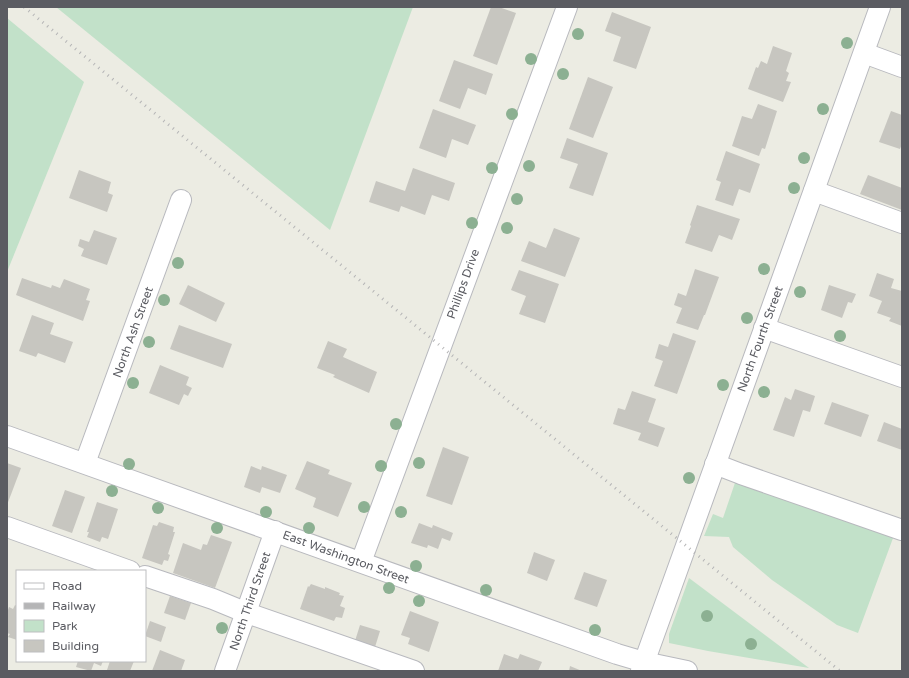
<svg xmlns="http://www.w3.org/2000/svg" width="909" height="678" font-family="'Varela Round',sans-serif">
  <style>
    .green { fill: #c2e1c9 }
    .building { fill: #c7c6c0 }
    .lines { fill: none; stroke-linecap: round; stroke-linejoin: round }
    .minor-casing { stroke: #b8b9be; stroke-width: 22 }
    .minor { stroke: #fff; stroke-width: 20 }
    .rail { stroke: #b5b5b6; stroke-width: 3; stroke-dasharray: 1 5; stroke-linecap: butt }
    .tree { fill: #8cb092 }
    .labels { text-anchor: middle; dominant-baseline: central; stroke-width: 3; stroke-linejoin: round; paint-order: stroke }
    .street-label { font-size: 12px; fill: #5b5c62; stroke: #fff }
  </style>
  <rect width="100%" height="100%" fill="#ecece3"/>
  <g class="green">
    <path d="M 56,7 L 413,7 L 330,230 Z"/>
    <path d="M 7,18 L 84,82 L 7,272 Z"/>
    <path d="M 737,477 L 896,530 L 858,633 L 837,625 L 772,580 L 733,547 L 729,537 L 704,536 L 713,514 L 723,518 Z"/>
    <path d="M 689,578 L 809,668 L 708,651 L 669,643 L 669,634 Z"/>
  </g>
  <g class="building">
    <path d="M 491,7 L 499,7 L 516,13 L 497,65 L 473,56 Z"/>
    <path d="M 612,12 L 651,27 L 636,69 L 613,61 L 621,37 L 605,31 Z"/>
    <path d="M 773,46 L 792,53 L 786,71 L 789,73 L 786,81 L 791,82 L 783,102 L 748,89 L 756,67 L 758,68 L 761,61 L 767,64 Z"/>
    <path d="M 454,60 L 493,74 L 486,95 L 468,88 L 460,109 L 439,101 Z"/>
    <path d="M 588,77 L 613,87 L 593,138 L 569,129 Z"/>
    <path d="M 758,104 L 777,111 L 765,149 L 762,148 L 759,156 L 732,146 L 742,116 L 752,119 Z"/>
    <path d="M 433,109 L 476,125 L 468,145 L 452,139 L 446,158 L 419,148 Z"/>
    <path d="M 891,111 L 902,115 L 902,144 L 900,149 L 879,142 Z"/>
    <path d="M 567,138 L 608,153 L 593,196 L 569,188 L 578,164 L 560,158 Z"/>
    <path d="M 726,151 L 760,164 L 750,193 L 739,189 L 733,206 L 715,200 L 721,182 L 716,180 Z"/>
    <path d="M 413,168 L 455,183 L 449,201 L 432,195 L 425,215 L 401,206 L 399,212 L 369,202 L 376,181 L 405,191 Z"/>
    <path d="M 79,170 L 111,182 L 108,193 L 113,195 L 107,212 L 69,198 Z"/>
    <path d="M 868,175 L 902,188 L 902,210 L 860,194 Z"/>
    <path d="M 697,205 L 740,219 L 732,240 L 719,235 L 712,252 L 685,243 L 691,226 L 690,225 Z"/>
    <path d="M 554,228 L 580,238 L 565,277 L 521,261 L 529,241 L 546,248 Z"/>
    <path d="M 94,230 L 117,238 L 107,265 L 81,256 L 84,249 L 78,246 L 80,239 L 89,242 Z"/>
    <path d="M 695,269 L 719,277 L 705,315 L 704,315 L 698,330 L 676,323 L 682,308 L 674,305 L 678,293 L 686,296 Z"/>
    <path d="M 519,270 L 559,284 L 545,323 L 519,314 L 526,296 L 511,290 Z"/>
    <path d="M 877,273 L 894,279 L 891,288 L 902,291 L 902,326 L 889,321 L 891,318 L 877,313 L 882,301 L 869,296 Z"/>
    <path d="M 22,278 L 51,288 L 52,285 L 60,288 L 64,279 L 90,289 L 86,300 L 90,301 L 83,321 L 16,295 Z"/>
    <path d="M 188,285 L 225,303 L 216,322 L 179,304 Z"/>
    <path d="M 829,285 L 856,294 L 852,303 L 848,302 L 842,318 L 821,310 Z"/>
    <path d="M 32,315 L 54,323 L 50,334 L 73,342 L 65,363 L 38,353 L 36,357 L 19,351 Z"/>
    <path d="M 179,325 L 232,344 L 223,368 L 170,349 Z"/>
    <path d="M 673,333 L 696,341 L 677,394 L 654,386 L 663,361 L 655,358 L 659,344 L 668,347 Z"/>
    <path d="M 328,341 L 347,349 L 343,357 L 377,372 L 369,393 L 333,377 L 335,375 L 317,368 Z"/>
    <path d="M 160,365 L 189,377 L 186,385 L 192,388 L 188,396 L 184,394 L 179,405 L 149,393 Z"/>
    <path d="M 795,389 L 815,396 L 810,412 L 803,410 L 794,437 L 773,430 L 785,397 L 791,400 Z"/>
    <path d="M 632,391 L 656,399 L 648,422 L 665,428 L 658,447 L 638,440 L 641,433 L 613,424 L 618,408 L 625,410 Z"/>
    <path d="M 832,402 L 869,415 L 861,437 L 824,424 Z"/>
    <path d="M 884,422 L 902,429 L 902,450 L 877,441 Z"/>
    <path d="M 443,447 L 469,457 L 452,505 L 426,496 Z"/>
    <path d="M 307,461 L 330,470 L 328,474 L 352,483 L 338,517 L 313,507 L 316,498 L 295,489 Z"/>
    <path d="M 7,463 L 21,468 L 7,505 Z"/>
    <path d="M 251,466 L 261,470 L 262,466 L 287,475 L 280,493 L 262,487 L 260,493 L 244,487 Z"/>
    <path d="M 65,490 L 85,497 L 72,533 L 52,526 Z"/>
    <path d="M 97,502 L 118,509 L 108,539 L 102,537 L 100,542 L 87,537 L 89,532 L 87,532 Z"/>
    <path d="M 159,522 L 174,527 L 173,532 L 175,532 L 168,554 L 170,555 L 168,561 L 164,560 L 162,565 L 142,558 L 153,525 L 157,526 Z"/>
    <path d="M 419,523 L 432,528 L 433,525 L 453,533 L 450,541 L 442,538 L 438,549 L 428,545 L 427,548 L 411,543 Z"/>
    <path d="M 211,535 L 232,542 L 215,588 L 173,573 L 183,543 L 201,550 L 203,544 L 207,545 Z"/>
    <path d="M 534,552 L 555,560 L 547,581 L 527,573 Z"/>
    <path d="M 584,572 L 607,580 L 597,607 L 574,599 Z"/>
    <path d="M 311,584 L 325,589 L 325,587 L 340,593 L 339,595 L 344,596 L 340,606 L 345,608 L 342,618 L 336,617 L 334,621 L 300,609 L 308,586 L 309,587 Z"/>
    <path d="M 170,596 L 191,603 L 185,620 L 164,613 Z"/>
    <path d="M 15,605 L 17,606 L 17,640 L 8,637 L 10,634 L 7,633 L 7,613 L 9,607 L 13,609 Z"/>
    <path d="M 410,611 L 439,622 L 429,652 L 408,644 L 410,638 L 401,635 Z"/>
    <path d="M 150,621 L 166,627 L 161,642 L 145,636 Z"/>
    <path d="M 360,625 L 380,631 L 375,647 L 355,641 Z"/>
    <path d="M 160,650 L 185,660 L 181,671 L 152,671 Z"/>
    <path d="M 504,654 L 518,659 L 520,654 L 542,662 L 538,671 L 498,671 Z"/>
    <path d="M 78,661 L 103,661 L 101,666 L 94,663 L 91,671 L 76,667 Z"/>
    <path d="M 110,661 L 134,661 L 130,671 L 108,671 L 107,670 Z"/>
    <path d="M 570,666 L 582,671 L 569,671 Z"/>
  </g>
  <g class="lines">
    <g class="minor-casing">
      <g id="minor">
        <path d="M 864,53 L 902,67"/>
        <path d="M 814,191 L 902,223"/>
        <path d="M 764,328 L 902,377"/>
        <path d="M 7,436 L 617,654 L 644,662 L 687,671"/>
        <path d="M 85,463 L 181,200"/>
        <path d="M 715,464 L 741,474 L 902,530"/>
        <path d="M 7,527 L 130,571"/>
        <path d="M 361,562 L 567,7"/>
        <path d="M 145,576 L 213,599 L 247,613 L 414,671"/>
        <path d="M 225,671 L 275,531"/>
        <path d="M 641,671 L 880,7"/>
      </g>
    </g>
    <use href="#minor" class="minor"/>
    <path class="rail" d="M 24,7 L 840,671"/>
  </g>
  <g class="tree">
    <circle cx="578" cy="34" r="6"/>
    <circle cx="847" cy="43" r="6"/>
    <circle cx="531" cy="59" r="6"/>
    <circle cx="563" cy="74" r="6"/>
    <circle cx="823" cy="109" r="6"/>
    <circle cx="512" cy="114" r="6"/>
    <circle cx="804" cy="158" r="6"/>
    <circle cx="529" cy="166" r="6"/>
    <circle cx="492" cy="168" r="6"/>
    <circle cx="794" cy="188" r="6"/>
    <circle cx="517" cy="199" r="6"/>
    <circle cx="472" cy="223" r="6"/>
    <circle cx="507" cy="228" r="6"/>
    <circle cx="178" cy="263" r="6"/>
    <circle cx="764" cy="269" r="6"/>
    <circle cx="800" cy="292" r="6"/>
    <circle cx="164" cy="300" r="6"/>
    <circle cx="747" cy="318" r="6"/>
    <circle cx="840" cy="336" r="6"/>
    <circle cx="149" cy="342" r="6"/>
    <circle cx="133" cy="383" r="6"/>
    <circle cx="723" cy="385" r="6"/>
    <circle cx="764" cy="392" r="6"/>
    <circle cx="396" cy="424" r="6"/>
    <circle cx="419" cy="463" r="6"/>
    <circle cx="129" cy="464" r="6"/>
    <circle cx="381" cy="466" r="6"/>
    <circle cx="689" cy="478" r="6"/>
    <circle cx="112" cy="491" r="6"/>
    <circle cx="364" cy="507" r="6"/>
    <circle cx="158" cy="508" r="6"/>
    <circle cx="266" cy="512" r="6"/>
    <circle cx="401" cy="512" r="6"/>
    <circle cx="217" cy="528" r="6"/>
    <circle cx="309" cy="528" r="6"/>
    <circle cx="416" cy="566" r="6"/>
    <circle cx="389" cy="588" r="6"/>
    <circle cx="486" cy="590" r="6"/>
    <circle cx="419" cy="601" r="6"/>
    <circle cx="707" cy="616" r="6"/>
    <circle cx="222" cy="628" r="6"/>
    <circle cx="595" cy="630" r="6"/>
    <circle cx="751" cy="644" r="6"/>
  </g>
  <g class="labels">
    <g class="street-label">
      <text transform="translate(463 284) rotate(-70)">Phillips Drive</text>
      <text transform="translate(133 332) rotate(-70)">North Ash Street</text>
      <text transform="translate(760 339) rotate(-70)">North Fourth Street</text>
      <text transform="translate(346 557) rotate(20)">East Washington Street</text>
      <text transform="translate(250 601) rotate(-71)">North Third Street</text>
    </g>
  </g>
  <rect width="909" height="678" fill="none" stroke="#5b5c62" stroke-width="16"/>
  <rect x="16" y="570" width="130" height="92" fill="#ffffff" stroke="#bdbec0"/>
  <rect x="24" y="583" width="20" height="6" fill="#ffffff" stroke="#bdbec0"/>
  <text x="52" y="590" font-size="12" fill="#5b5c62">Road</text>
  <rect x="24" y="603" width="20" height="6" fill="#b5b5b6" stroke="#bdbec0"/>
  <text x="52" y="610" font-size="12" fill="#5b5c62">Railway</text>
  <rect x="24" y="620" width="20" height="12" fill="#c2e1c9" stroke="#bdbec0"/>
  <text x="52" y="630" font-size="12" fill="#5b5c62">Park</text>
  <rect x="24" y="640" width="20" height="12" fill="#c7c6c0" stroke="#bdbec0"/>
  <text x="52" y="650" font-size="12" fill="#5b5c62">Building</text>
</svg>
